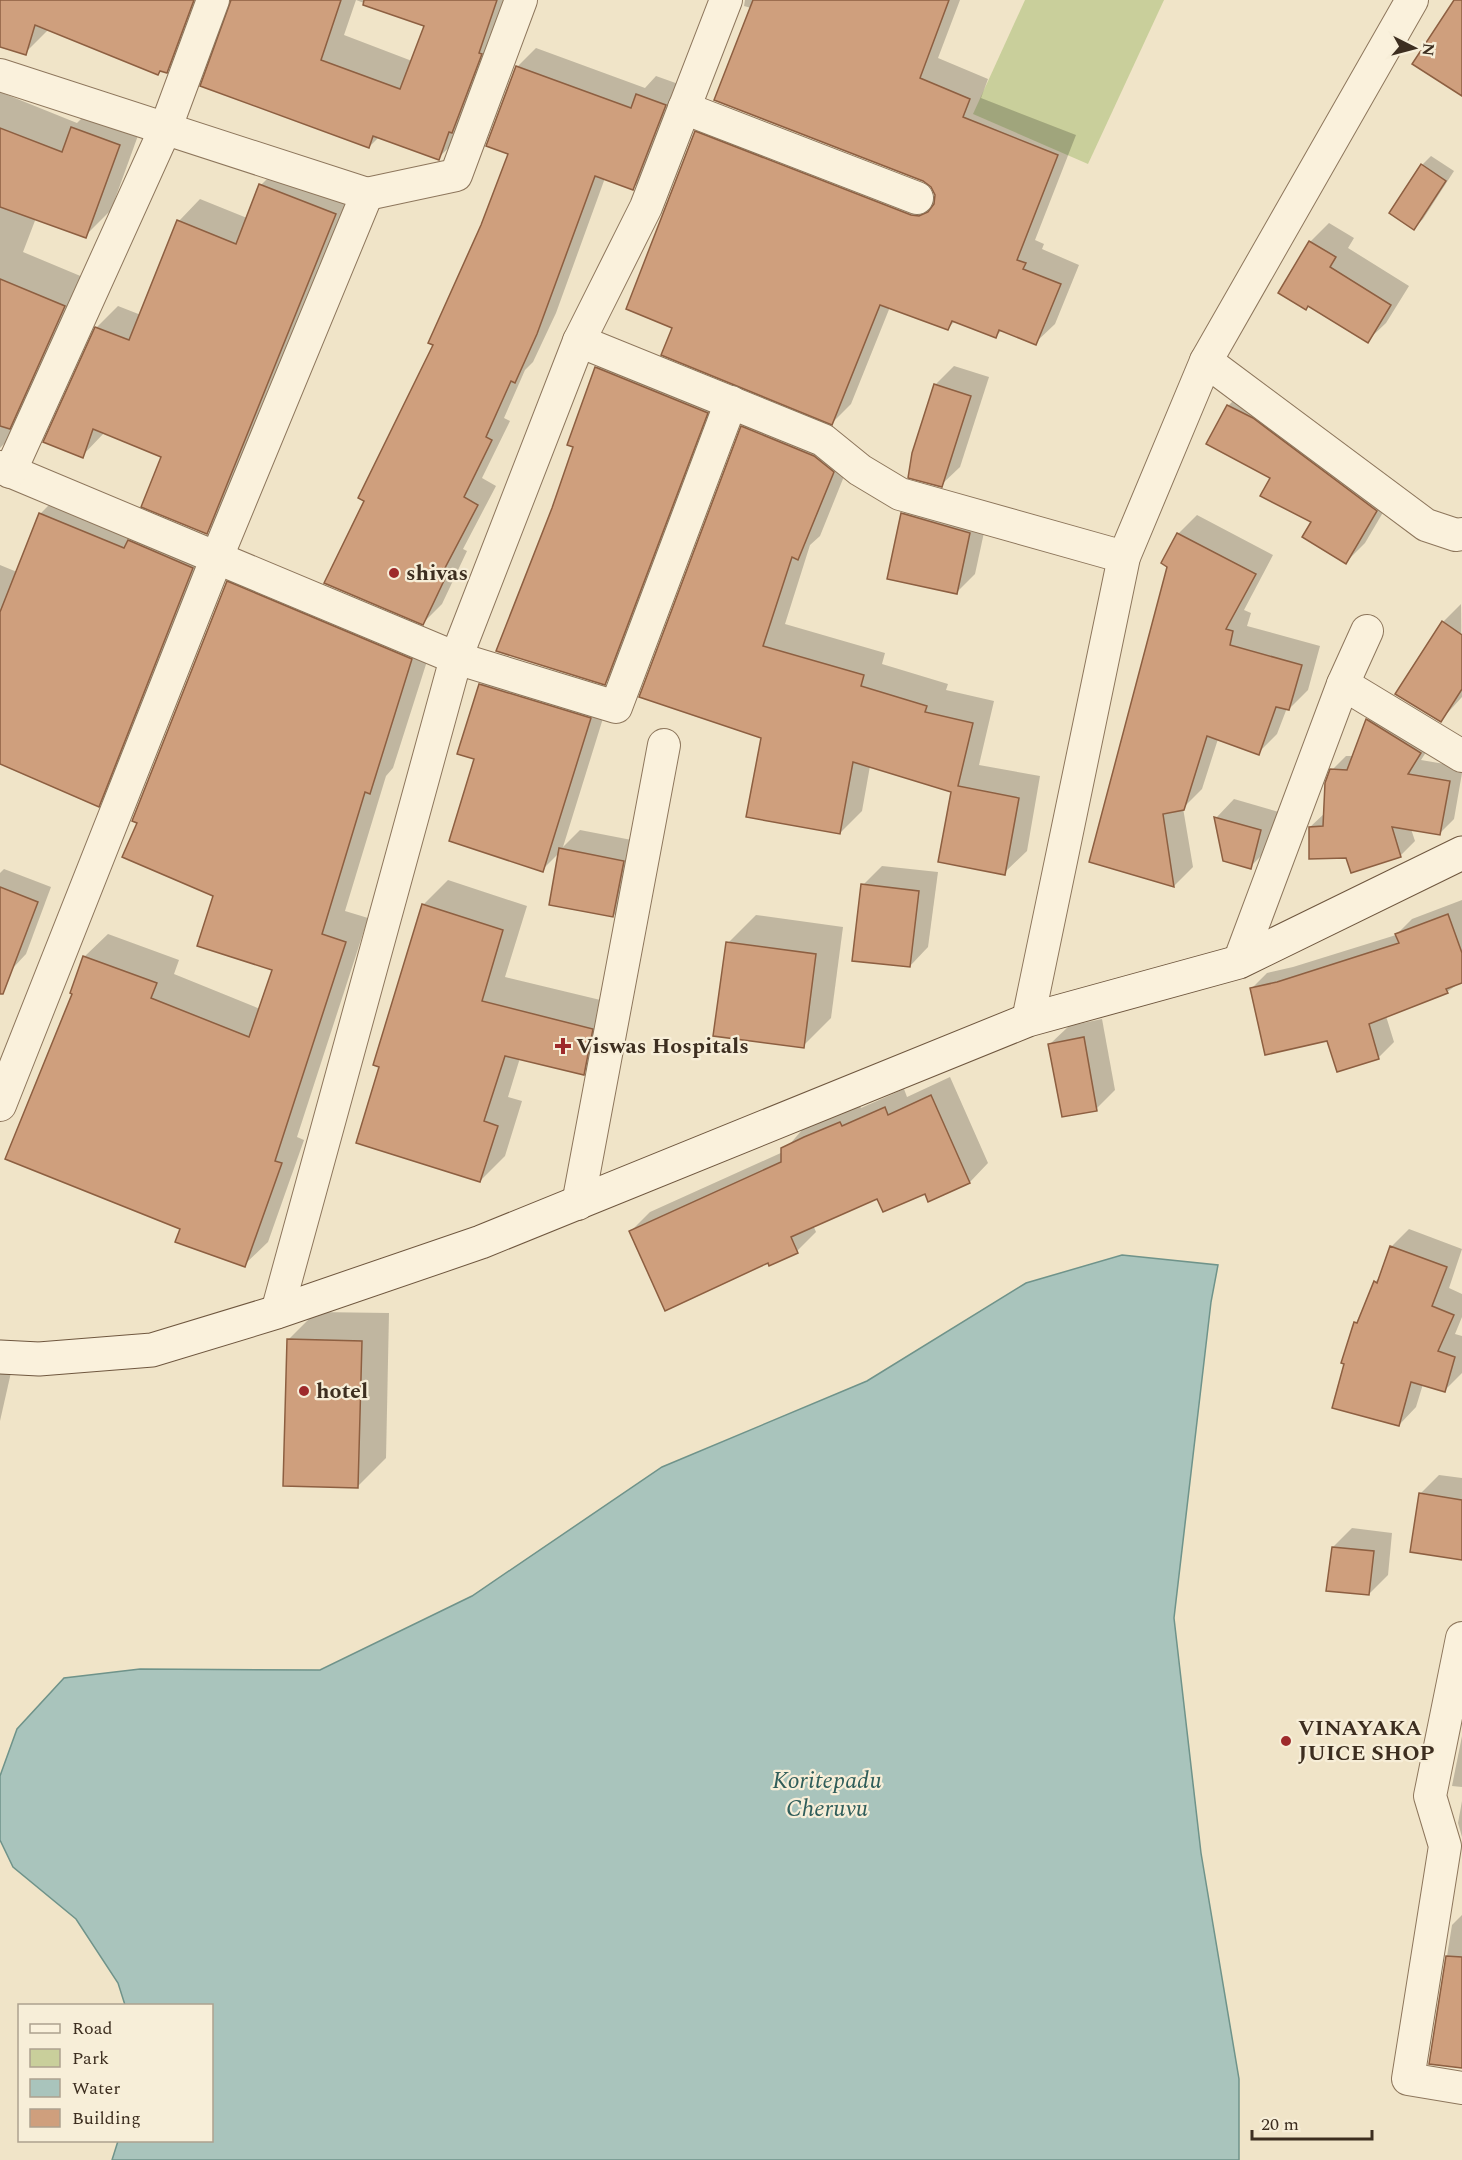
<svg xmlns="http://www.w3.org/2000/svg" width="1462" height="2160" font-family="Spectral,serif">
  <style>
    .green { fill: #c9cf9b }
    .water { fill: #a9c4bc; stroke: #6f938a; stroke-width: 1.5 }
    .shadow { fill: #0003; fill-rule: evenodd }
    .building { fill: #cf9f7d; stroke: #8d5f41; stroke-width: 1.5 }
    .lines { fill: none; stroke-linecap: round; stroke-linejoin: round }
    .street-casing { stroke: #8d765c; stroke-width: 34 }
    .secondary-casing { stroke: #6f573f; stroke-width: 35 }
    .street { stroke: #faf1dc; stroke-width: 32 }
    .secondary { stroke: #faf1dc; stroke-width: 33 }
    .poi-dot { fill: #9e2a2b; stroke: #f7eed8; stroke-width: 2 }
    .labels { text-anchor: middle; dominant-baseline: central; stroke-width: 4.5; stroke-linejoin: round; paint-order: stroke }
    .poi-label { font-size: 22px; font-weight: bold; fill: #3d2e20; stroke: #f7eed8; text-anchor: start }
    .water-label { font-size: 24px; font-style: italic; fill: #2f5d5a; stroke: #f7eed8 }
  </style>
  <rect width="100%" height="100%" fill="#f0e4c8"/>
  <path class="green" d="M 1025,0 L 1164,0 L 1088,164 L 973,114 Z"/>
  <path class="water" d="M 1122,1255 L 1218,1265 L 1211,1302 L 1174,1618 L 1201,1853 L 1239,2079 L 1239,2160 L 112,2160 L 118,2141 L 212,2140 L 212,2006 L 125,2005 L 118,1983 L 76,1919 L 13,1867 L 0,1840 L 0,1776 L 17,1729 L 64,1678 L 140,1669 L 320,1670 L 472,1596 L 662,1467 L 867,1381 L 1026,1283 Z"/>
  <g class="shadow">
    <path d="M 0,0 L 208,0 L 191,47 L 166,71 L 162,70 L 158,73 L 49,29 L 25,53 L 0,45 Z"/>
    <path d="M 232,0 L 512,0 L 463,134 L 438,158 L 379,137 L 369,147 ZM 356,0 L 425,25 L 412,61 L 344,35 Z"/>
    <path d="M 745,0 L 960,0 L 938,58 L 988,79 L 981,98 L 1076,135 L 1035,240 L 1044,244 L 1042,249 L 1079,265 L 1055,324 L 1035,343 L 1002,330 L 995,337 L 955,321 L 948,328 L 890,307 L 851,404 L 832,423 L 674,327 L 696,132 L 715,113 L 937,197 L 933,186 L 751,8 L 744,6 Z"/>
    <path d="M 536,48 L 645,88 L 656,76 L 684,86 L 652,169 L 633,188 L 605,178 L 556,313 L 533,362 L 525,370 L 504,418 L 510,421 L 482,478 L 496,486 L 463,549 L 467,551 L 442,604 L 423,623 L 366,500 L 435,345 L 510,153 L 517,67 Z"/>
    <path d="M 0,92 L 77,123 L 98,102 L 144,119 L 111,210 L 85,236 L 36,218 L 23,252 L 90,280 L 26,422 L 0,448 Z"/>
    <path d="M 1431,156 L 1454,171 L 1423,219 L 1414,228 L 1422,165 Z"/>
    <path d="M 283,163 L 357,192 L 228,511 L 207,532 L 162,456 L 105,432 L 82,456 L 96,328 L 118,306 L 141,315 L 179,221 L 200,199 L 247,218 L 261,185 Z"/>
    <path d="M 1329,223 L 1354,238 L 1348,248 L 1409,286 L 1386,323 L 1367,341 L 1310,242 Z"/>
    <path d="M 615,349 L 726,394 L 624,664 L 605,683 L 554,509 L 575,446 L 596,368 Z"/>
    <path d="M 954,366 L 989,377 L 960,467 L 941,485 L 935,385 Z"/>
    <path d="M 1247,387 L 1395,492 L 1365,543 L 1346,562 L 1313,522 L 1228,406 Z"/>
    <path d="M 765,405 L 855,449 L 820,536 L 810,545 L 785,624 L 885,653 L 882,664 L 948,684 L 946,690 L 994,701 L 979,765 L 1040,776 L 1027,851 L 1004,873 L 952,791 L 870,766 L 862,811 L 840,833 L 763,737 L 742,427 Z"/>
    <path d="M 60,494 L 213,547 L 119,785 L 98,805 L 0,762 L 0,565 L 17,572 L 40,514 Z"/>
    <path d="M 921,495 L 988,514 L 975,574 L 956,593 L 902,514 Z"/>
    <path d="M 1197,515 L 1273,555 L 1244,610 L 1251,613 L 1247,626 L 1320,646 L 1308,690 L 1289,709 L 1287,708 L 1277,734 L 1258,753 L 1218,739 L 1202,789 L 1183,808 L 1193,867 L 1174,886 L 1090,861 L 1178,534 Z"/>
    <path d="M 251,559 L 435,636 L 393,768 L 386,776 L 345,911 L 368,918 L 297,1137 L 304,1140 L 268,1242 L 244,1265 L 182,1228 L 74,993 L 84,957 L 108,934 L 179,960 L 174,974 L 260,1009 L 273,969 L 215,895 L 138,822 L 228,582 Z"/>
    <path d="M 1461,604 L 1462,697 L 1441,720 L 1443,622 Z"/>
    <path d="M 499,666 L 609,699 L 563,847 L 580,830 L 642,842 L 632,897 L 613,916 L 560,852 L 542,870 L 476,758 L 480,685 Z"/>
    <path d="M 1381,706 L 1435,738 L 1421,760 L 1462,767 L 1462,773 L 1454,819 L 1439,834 L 1411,829 L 1415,841 L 1401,855 L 1352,871 L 1347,857 L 1310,827 L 1325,813 L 1332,770 L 1346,756 L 1354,756 L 1367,720 Z"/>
    <path d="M 1234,799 L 1279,812 L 1269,848 L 1250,867 L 1216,818 Z"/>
    <path d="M 882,866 L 938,872 L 928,947 L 910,966 L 863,885 Z"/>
    <path d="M 4,869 L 51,887 L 26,954 L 12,969 L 0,964 L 0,873 Z"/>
    <path d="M 448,880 L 527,906 L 505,977 L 617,1004 L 608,1049 L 583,1074 L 520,1058 L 508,1097 L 522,1101 L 505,1156 L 480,1181 L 381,1066 L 423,905 Z"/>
    <path d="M 1462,900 L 1462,981 L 1447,992 L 1386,1016 L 1394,1042 L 1379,1057 L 1338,1070 L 1328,1040 L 1252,988 L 1267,973 L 1293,967 L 1396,935 L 1412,919 Z"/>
    <path d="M 756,915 L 843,927 L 831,1018 L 803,1046 L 728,943 Z"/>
    <path d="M 1102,1019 L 1115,1090 L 1096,1109 L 1050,1044 L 1069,1026 Z"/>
    <path d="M 950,1077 L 988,1163 L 970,1182 L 925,1192 L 878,1197 L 813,1225 L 816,1232 L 797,1251 L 770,1264 L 768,1262 L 631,1231 L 650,1212 L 783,1152 L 802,1130 L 824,1119 L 859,1104 L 861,1108 L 904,1089 L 907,1097 Z"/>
    <path d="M 1409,1229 L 1462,1249 L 1449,1288 L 1462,1294 L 1462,1317 L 1455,1334 L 1462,1336 L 1462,1373 L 1444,1391 L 1423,1384 L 1416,1407 L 1399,1425 L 1356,1323 L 1375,1282 L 1380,1277 L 1391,1247 Z"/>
    <path d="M 316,1312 L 389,1313 L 386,1458 L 358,1486 L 288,1340 Z"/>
    <path d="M 0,1365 L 12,1368 L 0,1421 Z"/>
    <path d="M 1439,1475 L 1462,1478 L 1462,1558 L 1420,1494 Z"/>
    <path d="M 1352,1528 L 1392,1533 L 1388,1575 L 1369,1594 L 1333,1547 Z"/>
    <path d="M 1462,1736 L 1462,1787 L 1452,1786 Z"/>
    <path d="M 1462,1801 L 1462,1837 L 1458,1823 Z"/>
    <path d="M 1462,1915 L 1462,2067 L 1430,2062 L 1452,1925 Z"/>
  </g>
  <g class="building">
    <path d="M 0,0 L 194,0 L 167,73 L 160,71 L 158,75 L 35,25 L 26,55 L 0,47 Z"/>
    <path d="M 231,0 L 341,0 L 321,60 L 400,89 L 424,26 L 363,5 L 364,0 L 497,0 L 479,53 L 482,54 L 452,133 L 449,132 L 439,160 L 373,136 L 369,148 L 200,86 Z"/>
    <path d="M 753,0 L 949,0 L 920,78 L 970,99 L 963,117 L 1058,155 L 1017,260 L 1026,263 L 1023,269 L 1061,284 L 1036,345 L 999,330 L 996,338 L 952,321 L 948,330 L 880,305 L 832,425 L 661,355 L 672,328 L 626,309 L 695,131 L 911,215 L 919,216 L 928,212 L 934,204 L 935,195 L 931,187 L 923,181 L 714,100 Z"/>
    <path d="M 1454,0 L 1462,0 L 1462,96 L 1412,64 Z"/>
    <path d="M 516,66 L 631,108 L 636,94 L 666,105 L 633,190 L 595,176 L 537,334 L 515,383 L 511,381 L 486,437 L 492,440 L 464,497 L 478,505 L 445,568 L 449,570 L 423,625 L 324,583 L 364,501 L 358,498 L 433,345 L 428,343 L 481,225 L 508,154 L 486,146 Z"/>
    <path d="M 71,127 L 120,145 L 86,238 L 0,207 L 0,128 L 62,152 Z"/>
    <path d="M 1421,164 L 1446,181 L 1414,230 L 1389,213 Z"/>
    <path d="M 259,184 L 336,214 L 207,534 L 141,507 L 161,457 L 93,429 L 83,458 L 43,442 L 95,327 L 129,340 L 177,220 L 236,244 Z"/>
    <path d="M 1309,241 L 1336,257 L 1330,267 L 1391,305 L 1368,343 L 1308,306 L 1306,310 L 1278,293 Z"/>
    <path d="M 0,279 L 65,306 L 10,429 L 0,426 Z"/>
    <path d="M 595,367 L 708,413 L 605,685 L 496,651 L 552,508 L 573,447 L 567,445 Z"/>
    <path d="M 934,384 L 971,396 L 942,487 L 908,478 L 912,453 Z"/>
    <path d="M 1227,405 L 1253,418 L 1377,511 L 1346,564 L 1302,537 L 1311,522 L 1260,496 L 1270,478 L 1206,444 Z"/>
    <path d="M 741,426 L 814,456 L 834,472 L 798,560 L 792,557 L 763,646 L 864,675 L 861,686 L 927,706 L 925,712 L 973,723 L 958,786 L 1019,798 L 1005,875 L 938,862 L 951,792 L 853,762 L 840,834 L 746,817 L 761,738 L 639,697 Z"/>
    <path d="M 39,513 L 124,548 L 128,540 L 193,568 L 99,807 L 0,764 L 0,612 Z"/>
    <path d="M 901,513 L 970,533 L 957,594 L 887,579 Z"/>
    <path d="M 1177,533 L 1256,574 L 1226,629 L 1233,631 L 1230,645 L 1302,665 L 1289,710 L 1276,707 L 1259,755 L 1207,736 L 1184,810 L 1163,814 L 1174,887 L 1089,862 L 1167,567 L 1161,563 Z"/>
    <path d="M 227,581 L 412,659 L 370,794 L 365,792 L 322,934 L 346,942 L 275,1161 L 282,1163 L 245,1267 L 175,1242 L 180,1229 L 5,1159 L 72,994 L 70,993 L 83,956 L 157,983 L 151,998 L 249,1037 L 272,970 L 197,946 L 213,896 L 122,857 L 137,823 L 132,821 Z"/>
    <path d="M 1442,621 L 1462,635 L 1462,689 L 1441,722 L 1395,694 Z"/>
    <path d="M 479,684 L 591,718 L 543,872 L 449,841 L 474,759 L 457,754 Z"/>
    <path d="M 1366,719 L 1421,753 L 1408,774 L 1450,781 L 1440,835 L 1392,827 L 1401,857 L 1351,873 L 1346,858 L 1309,859 L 1309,827 L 1323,826 L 1325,783 L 1330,769 L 1347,770 Z"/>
    <path d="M 1214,817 L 1261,830 L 1251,869 L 1223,861 Z"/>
    <path d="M 559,848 L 624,861 L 613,917 L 549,905 Z"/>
    <path d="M 861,884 L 919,891 L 910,967 L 852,961 Z"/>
    <path d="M 0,887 L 38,902 L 3,994 L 0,994 Z"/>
    <path d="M 422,904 L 503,930 L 482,1001 L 593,1029 L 584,1075 L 505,1056 L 484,1121 L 498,1126 L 480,1182 L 356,1143 L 379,1067 L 373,1065 Z"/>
    <path d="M 1448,914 L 1462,953 L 1462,983 L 1446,989 L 1448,993 L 1369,1024 L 1379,1059 L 1337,1072 L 1327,1041 L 1265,1055 L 1250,988 L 1277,982 L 1399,943 L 1395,934 Z"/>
    <path d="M 726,942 L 816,954 L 804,1048 L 713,1036 Z"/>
    <path d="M 1084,1037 L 1097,1111 L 1062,1117 L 1048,1044 Z"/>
    <path d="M 931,1095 L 970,1183 L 928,1202 L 925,1194 L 883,1212 L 877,1199 L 791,1237 L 798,1253 L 769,1266 L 768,1263 L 665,1311 L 629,1231 L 781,1162 L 781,1148 L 804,1137 L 840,1122 L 842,1126 L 885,1107 L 888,1115 Z"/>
    <path d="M 1390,1246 L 1447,1267 L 1432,1306 L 1454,1315 L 1438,1351 L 1455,1357 L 1445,1392 L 1411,1382 L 1399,1426 L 1332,1408 L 1344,1364 L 1341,1363 L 1354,1322 L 1357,1323 L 1374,1281 L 1377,1283 Z"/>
    <path d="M 287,1339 L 362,1341 L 358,1488 L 283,1486 Z"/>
    <path d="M 1419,1493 L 1462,1500 L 1462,1560 L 1410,1552 Z"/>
    <path d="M 1332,1547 L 1374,1551 L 1369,1595 L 1326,1591 Z"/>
    <path d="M 1446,1956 L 1462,1957 L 1462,2068 L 1429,2064 Z"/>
  </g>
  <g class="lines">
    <g class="street-casing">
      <g id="street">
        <path d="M 726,0 L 646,207 L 579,341 L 456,658 L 616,707 L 731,402"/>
        <path d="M 0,75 L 367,194 L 217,557 L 0,1105"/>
        <path d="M 684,108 L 917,198"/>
        <path d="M 367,194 L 456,175 L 521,0"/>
        <path d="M 579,341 L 823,440 L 860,470 L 900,494 L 1124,557"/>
        <path d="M 1206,361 L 1426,525 L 1456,535 L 1462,534"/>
        <path d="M 0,467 L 456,658 L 277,1312"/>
        <path d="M 10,472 L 166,127 L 213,0"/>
        <path d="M 1343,684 L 1462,756"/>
        <path d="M 1239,962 L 1343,684 L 1367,631"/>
        <path d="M 1028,1020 L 1124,557 L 1206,361 L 1412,0"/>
        <path d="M 578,1204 L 664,745"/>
        <path d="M 1462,1638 L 1430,1796 L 1445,1846 L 1408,2079 L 1462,2088"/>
      </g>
    </g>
    <g class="secondary-casing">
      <path id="secondary" d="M 0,1357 L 39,1359 L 152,1350 L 277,1312 L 481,1242 L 1028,1020 L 1239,962 L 1462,853"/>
    </g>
    <use href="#street" class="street"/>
    <use href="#secondary" class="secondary"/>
  </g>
  <g class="poi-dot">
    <circle cx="394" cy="573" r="6"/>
    <path d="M560 1037h6v6h6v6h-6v6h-6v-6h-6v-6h6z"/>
    <circle cx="304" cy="1391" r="6"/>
    <circle cx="1286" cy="1741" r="6"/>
  </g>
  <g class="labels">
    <g class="poi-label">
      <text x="406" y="573">shivas</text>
      <text x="576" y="1046">Viswas Hospitals</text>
      <text x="316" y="1391">hotel</text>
      <text x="1298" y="1728">VINAYAKA<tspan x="1298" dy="25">JUICE SHOP</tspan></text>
    </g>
    <g class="water-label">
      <text x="827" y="1781">Koritepadu<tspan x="827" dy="28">Cheruvu</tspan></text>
    </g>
  </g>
  <rect x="18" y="2004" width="195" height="138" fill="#f7eed8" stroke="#ada18e" stroke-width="1.5"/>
  <rect x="30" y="2024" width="30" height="9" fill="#faf1dc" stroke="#ada18e" stroke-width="1.5"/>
  <text x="72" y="2034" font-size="18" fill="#3d2e20">Road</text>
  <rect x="30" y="2049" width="30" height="18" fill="#c9cf9b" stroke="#ada18e" stroke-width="1.5"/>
  <text x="72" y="2064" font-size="18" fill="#3d2e20">Park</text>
  <rect x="30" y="2079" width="30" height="18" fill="#a9c4bc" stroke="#ada18e" stroke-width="1.5"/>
  <text x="72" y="2094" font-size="18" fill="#3d2e20">Water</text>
  <rect x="30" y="2109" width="30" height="18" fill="#cf9f7d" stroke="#ada18e" stroke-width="1.5"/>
  <text x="72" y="2124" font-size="18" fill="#3d2e20">Building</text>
  <g transform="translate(1414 48) rotate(96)" stroke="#f7eed8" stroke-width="4.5" paint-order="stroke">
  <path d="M0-4.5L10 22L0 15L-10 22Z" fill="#3d2e20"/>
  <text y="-9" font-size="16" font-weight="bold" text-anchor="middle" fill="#3d2e20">N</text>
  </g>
  <path d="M1252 2130v9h120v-9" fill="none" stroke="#3d2e20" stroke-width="3"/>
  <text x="1261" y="2130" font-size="18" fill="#3d2e20" stroke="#f7eed8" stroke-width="4.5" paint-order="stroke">20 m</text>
</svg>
